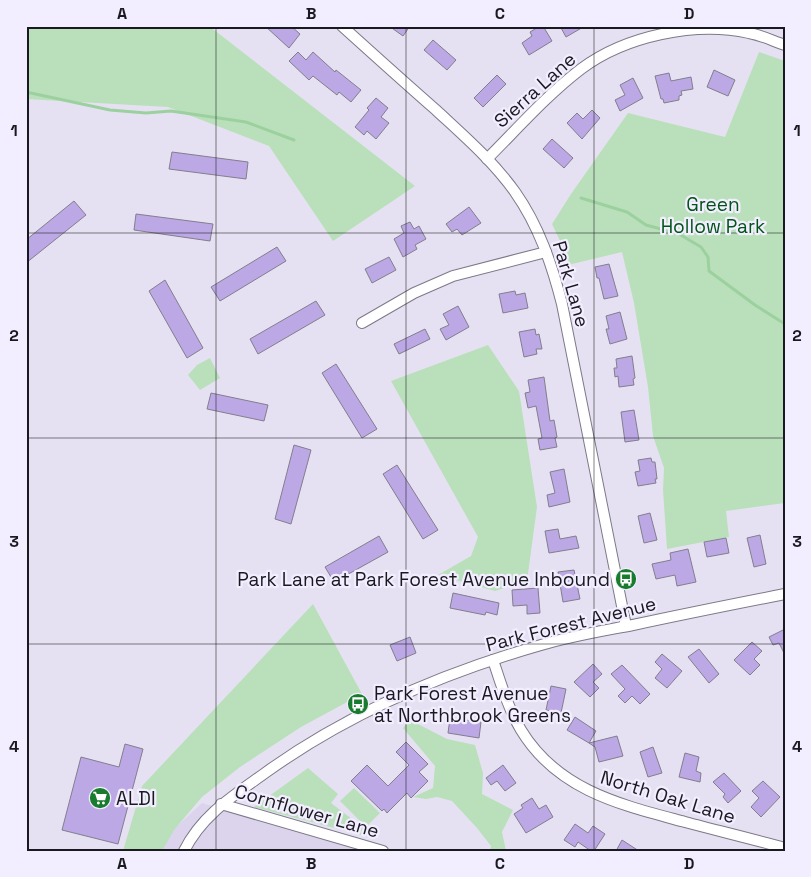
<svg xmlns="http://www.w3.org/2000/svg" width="811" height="877" font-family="'Space Grotesk',sans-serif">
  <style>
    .built { fill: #dbd4ec }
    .green { fill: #b9e0bb }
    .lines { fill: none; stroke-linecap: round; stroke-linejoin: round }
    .stream { stroke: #9cd19f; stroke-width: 3 }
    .building { fill: #bba8e5; stroke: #837e8d }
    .minor-casing { stroke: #7d7988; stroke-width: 12 }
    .minor { stroke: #fff; stroke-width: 10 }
    .grid { fill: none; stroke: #1a191f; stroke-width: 1; stroke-opacity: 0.55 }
    .labels { text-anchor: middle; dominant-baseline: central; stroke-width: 4.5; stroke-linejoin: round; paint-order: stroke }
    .street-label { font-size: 19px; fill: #1a191f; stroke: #f3eeff }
    .park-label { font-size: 19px; fill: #005417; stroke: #f3eeff }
    .poi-label { font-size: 19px; fill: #1a191f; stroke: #f3eeff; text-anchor: start }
    .neatline { fill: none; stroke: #1a191f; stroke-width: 2 }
    .grid-label { font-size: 16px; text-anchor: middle; font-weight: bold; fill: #1a191f }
  </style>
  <rect width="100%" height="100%" fill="#e6e1f2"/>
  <path class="built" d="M 202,803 L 363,851 L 150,851 Z"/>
  <g class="green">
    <path d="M 26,26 L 209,26 L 415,186 L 333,241 L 269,146 L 168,107 L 26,99 Z"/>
    <path d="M 759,52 L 785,61 L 785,503 L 726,511 L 729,537 L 667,549 L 663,490 L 664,468 L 653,436 L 648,387 L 634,303 L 622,252 L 568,265 L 562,245 L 552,224 L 571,194 L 628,113 L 725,137 Z"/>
    <path d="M 488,345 L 519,391 L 537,507 L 527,581 L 495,591 L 438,575 L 471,556 L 478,537 L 391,381 Z"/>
    <path d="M 210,358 L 220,378 L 200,390 L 188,375 L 197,365 Z"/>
    <path d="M 313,604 L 362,694 L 301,727 L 240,767 L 202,797 L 174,830 L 162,851 L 123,851 L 142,786 Z"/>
    <path d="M 408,722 L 414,722 L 447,739 L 475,745 L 483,773 L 482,794 L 513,810 L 502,832 L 506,851 L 490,851 L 491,846 L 477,828 L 452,801 L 437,797 L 426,799 L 413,797 L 433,788 L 435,766 L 403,728 Z"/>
    <path d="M 308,768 L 338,794 L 331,803 L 369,832 L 369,837 L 254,807 Z"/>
    <path d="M 354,788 L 380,813 L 366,827 L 340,801 Z"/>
  </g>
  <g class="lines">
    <g class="stream">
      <path d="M 26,92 L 110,110 L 146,113 L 171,111 L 246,122 L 294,140"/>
      <path d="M 581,198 L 627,212 L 646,225 L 679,234 L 701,247 L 708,257 L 709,271 L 755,305 L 785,324"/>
    </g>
  </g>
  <g class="building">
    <path d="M 265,26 L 291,26 L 300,34 L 289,48 Z"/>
    <path d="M 389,26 L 410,26 L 403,36 Z"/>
    <path d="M 540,26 L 543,26 L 552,41 L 529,55 L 522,43 L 532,36 L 530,32 Z"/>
    <path d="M 560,26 L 585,26 L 566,37 Z"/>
    <path d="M 433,40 L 456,60 L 447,70 L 424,50 Z"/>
    <path d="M 298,52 L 306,60 L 313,52 L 335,72 L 336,70 L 361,90 L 351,102 L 339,92 L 337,95 L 313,76 L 309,80 L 289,61 Z"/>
    <path d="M 714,70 L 735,80 L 728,96 L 707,87 Z"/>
    <path d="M 669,73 L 671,81 L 691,77 L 693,89 L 681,91 L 682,95 L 679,96 L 679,100 L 664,103 L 663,99 L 661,99 L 655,76 Z"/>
    <path d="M 497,75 L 506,84 L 483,107 L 474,98 Z"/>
    <path d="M 633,78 L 643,98 L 620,111 L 615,100 L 625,95 L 620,85 Z"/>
    <path d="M 376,98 L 388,108 L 381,117 L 389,123 L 376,139 L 367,131 L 364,135 L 355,127 L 369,110 L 367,108 Z"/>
    <path d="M 592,110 L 600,118 L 582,139 L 567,123 L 577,113 L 583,119 Z"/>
    <path d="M 552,139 L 573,158 L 564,168 L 543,149 Z"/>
    <path d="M 172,152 L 248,162 L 246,179 L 169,169 Z"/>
    <path d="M 74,201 L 86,215 L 26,263 L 26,240 Z"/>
    <path d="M 469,207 L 481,223 L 462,235 L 457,229 L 452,232 L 446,224 Z"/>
    <path d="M 136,214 L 213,224 L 210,241 L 134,230 Z"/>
    <path d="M 410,222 L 414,229 L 419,226 L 426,239 L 415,245 L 417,249 L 403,257 L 394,239 L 404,233 L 401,226 Z"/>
    <path d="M 277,247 L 286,261 L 220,301 L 211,287 Z"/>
    <path d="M 389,257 L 396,270 L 372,283 L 365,269 Z"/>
    <path d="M 609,264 L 618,296 L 604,299 L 599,278 L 597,278 L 595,267 Z"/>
    <path d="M 165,280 L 203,348 L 187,358 L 149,291 Z"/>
    <path d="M 515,291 L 516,295 L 525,293 L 528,308 L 503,313 L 499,294 Z"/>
    <path d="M 316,301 L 325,315 L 258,354 L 250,339 Z"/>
    <path d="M 458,306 L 469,327 L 446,340 L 440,329 L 449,325 L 443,314 Z"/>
    <path d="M 620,312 L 627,339 L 610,344 L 606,329 L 609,329 L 606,316 Z"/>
    <path d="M 425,329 L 430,339 L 399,354 L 394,344 Z"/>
    <path d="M 535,329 L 536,335 L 539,334 L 542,349 L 536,349 L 537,354 L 524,357 L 519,332 Z"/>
    <path d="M 632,356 L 635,378 L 633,379 L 634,385 L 619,387 L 618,376 L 615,377 L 614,368 L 617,368 L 616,359 Z"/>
    <path d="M 336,364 L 377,429 L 362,438 L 322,373 Z"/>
    <path d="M 544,377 L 550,421 L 554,420 L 557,437 L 555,438 L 557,447 L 540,450 L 538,439 L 542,438 L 536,406 L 528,408 L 525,393 L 530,392 L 528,380 Z"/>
    <path d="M 211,393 L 268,405 L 264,421 L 207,409 Z"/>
    <path d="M 634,410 L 639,440 L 625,442 L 621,412 Z"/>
    <path d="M 294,445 L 311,450 L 291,524 L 275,519 Z"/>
    <path d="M 651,458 L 652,462 L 655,462 L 657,479 L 655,479 L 656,483 L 638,486 L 635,472 L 640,471 L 638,460 Z"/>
    <path d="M 397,465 L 438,530 L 423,539 L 383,474 Z"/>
    <path d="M 564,469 L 570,502 L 549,507 L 547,495 L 555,493 L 550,472 Z"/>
    <path d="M 650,513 L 657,540 L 644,543 L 638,516 Z"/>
    <path d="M 558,529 L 560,539 L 576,536 L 579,548 L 549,553 L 545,531 Z"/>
    <path d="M 760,535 L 766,564 L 754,567 L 747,538 Z"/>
    <path d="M 379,536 L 388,552 L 334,582 L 325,567 Z"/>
    <path d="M 726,538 L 729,553 L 707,557 L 704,542 Z"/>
    <path d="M 688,549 L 696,582 L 677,586 L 675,575 L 656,579 L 652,564 L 671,560 L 670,553 Z"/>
    <path d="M 574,570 L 580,599 L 563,602 L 558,572 Z"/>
    <path d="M 538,588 L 540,613 L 527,614 L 527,605 L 513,606 L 512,590 Z"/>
    <path d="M 453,593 L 499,603 L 497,615 L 486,612 L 485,615 L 450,608 Z"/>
    <path d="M 785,629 L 785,655 L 779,643 L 773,645 L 769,637 Z"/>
    <path d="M 410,637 L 416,653 L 397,661 L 390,645 Z"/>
    <path d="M 752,642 L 762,651 L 754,659 L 760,665 L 750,675 L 734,660 Z"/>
    <path d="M 699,649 L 719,674 L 709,683 L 688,657 Z"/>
    <path d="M 662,654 L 682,671 L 667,688 L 655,678 L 662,669 L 655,662 Z"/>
    <path d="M 593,664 L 602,674 L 593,682 L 599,688 L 590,697 L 574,682 Z"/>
    <path d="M 622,665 L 650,694 L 640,704 L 632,696 L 625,703 L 618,696 L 625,689 L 611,674 Z"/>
    <path d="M 551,686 L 566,689 L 561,713 L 546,710 Z"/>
    <path d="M 575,717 L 596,731 L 589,743 L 567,730 Z"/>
    <path d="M 450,718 L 481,722 L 479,738 L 448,733 Z"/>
    <path d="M 617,736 L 623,756 L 599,762 L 595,747 L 589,743 Z"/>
    <path d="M 406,742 L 428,764 L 419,772 L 428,781 L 411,798 L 407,793 L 387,813 L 384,809 L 382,811 L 351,781 L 367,765 L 388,786 L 409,765 L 396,752 Z"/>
    <path d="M 125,744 L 143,749 L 118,844 L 62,830 L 81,757 L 119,767 Z"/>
    <path d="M 653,747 L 662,773 L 648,777 L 640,752 Z"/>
    <path d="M 685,753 L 699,757 L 696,771 L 701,773 L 700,782 L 679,777 Z"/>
    <path d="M 503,765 L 516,783 L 505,791 L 497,781 L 491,785 L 486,778 Z"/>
    <path d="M 724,773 L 741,791 L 728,803 L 723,797 L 725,794 L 713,782 Z"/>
    <path d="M 763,781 L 780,797 L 761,817 L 751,807 L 759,798 L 752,791 Z"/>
    <path d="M 532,798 L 539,809 L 546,805 L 553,817 L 526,833 L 514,814 L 523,808 L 521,805 Z"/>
    <path d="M 575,824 L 588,833 L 593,826 L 605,834 L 594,851 L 591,851 L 578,842 L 575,847 L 564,840 Z"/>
    <path d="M 622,840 L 639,851 L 616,851 Z"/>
  </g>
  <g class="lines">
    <g class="minor-casing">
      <g id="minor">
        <path d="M 342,26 C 373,54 404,82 436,110 C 464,136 493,161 515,192 C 539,226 552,265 562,304 L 626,626"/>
        <path d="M 487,159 C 518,128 547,95 581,69 C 625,36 695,21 749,33 C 761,35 773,41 785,45"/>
        <path d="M 362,323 L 414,293 L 453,276 L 546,252"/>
        <path d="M 493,660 C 501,684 508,708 521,730 C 558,791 622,805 685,822 C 719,831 752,839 785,848"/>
        <path d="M 221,804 L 383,851"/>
        <path d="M 184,851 C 202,815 233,796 265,773 C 347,714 443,673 541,645 C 571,636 602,631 633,625 C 684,614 734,604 785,594"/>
      </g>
    </g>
    <use href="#minor" class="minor"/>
  </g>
  <path class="grid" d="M 216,26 L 216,851M 406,26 L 406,851M 594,26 L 594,851M 26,233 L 785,233M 26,438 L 785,438M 26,644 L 785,644"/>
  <defs>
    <g id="bus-disc" transform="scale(1.125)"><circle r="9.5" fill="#197b2d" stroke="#f3eeff"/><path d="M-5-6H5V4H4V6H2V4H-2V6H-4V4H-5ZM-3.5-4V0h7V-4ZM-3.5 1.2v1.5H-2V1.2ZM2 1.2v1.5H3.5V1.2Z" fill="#fff"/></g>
    <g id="supermarket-disc" transform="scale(1.125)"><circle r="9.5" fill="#197b2d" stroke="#f3eeff"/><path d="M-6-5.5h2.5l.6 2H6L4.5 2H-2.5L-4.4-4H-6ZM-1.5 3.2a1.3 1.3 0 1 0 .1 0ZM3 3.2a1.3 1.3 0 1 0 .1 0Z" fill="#fff"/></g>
  </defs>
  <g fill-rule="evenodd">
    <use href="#bus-disc" x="626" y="579"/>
    <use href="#bus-disc" x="358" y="704"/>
    <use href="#supermarket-disc" x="100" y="798"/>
  </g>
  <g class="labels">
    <g class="street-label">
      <text transform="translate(535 90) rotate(-42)">Sierra Lane</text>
      <text transform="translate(571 284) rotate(74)">Park Lane</text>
      <text transform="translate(571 624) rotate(-14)">Park Forest Avenue</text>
      <text transform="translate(668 797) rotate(17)">North Oak Lane</text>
      <text transform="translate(307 811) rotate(16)">Cornflower Lane</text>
    </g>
    <g class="park-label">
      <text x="713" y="204">Green<tspan x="713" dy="22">Hollow Park</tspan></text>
    </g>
    <g class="poi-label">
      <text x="610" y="579" text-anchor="end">Park Lane at Park Forest Avenue Inbound</text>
      <text x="374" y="693">Park Forest Avenue<tspan x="374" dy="22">at Northbrook Greens</tspan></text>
      <text x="116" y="798">ALDI</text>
    </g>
  </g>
  <rect width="811" height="877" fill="none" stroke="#f3eeff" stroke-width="55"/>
  <rect x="28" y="28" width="756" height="822" class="neatline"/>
  <g class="grid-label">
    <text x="122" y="19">A</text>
    <text x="311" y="19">B</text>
    <text x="500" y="19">C</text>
    <text x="689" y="19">D</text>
    <text x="14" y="136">1</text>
    <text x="797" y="136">1</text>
    <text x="14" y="341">2</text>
    <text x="797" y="341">2</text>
    <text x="14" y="547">3</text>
    <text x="797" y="547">3</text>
    <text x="14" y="752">4</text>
    <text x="797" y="752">4</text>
    <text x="122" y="869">A</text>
    <text x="311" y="869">B</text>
    <text x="500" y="869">C</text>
    <text x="689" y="869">D</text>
  </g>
</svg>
